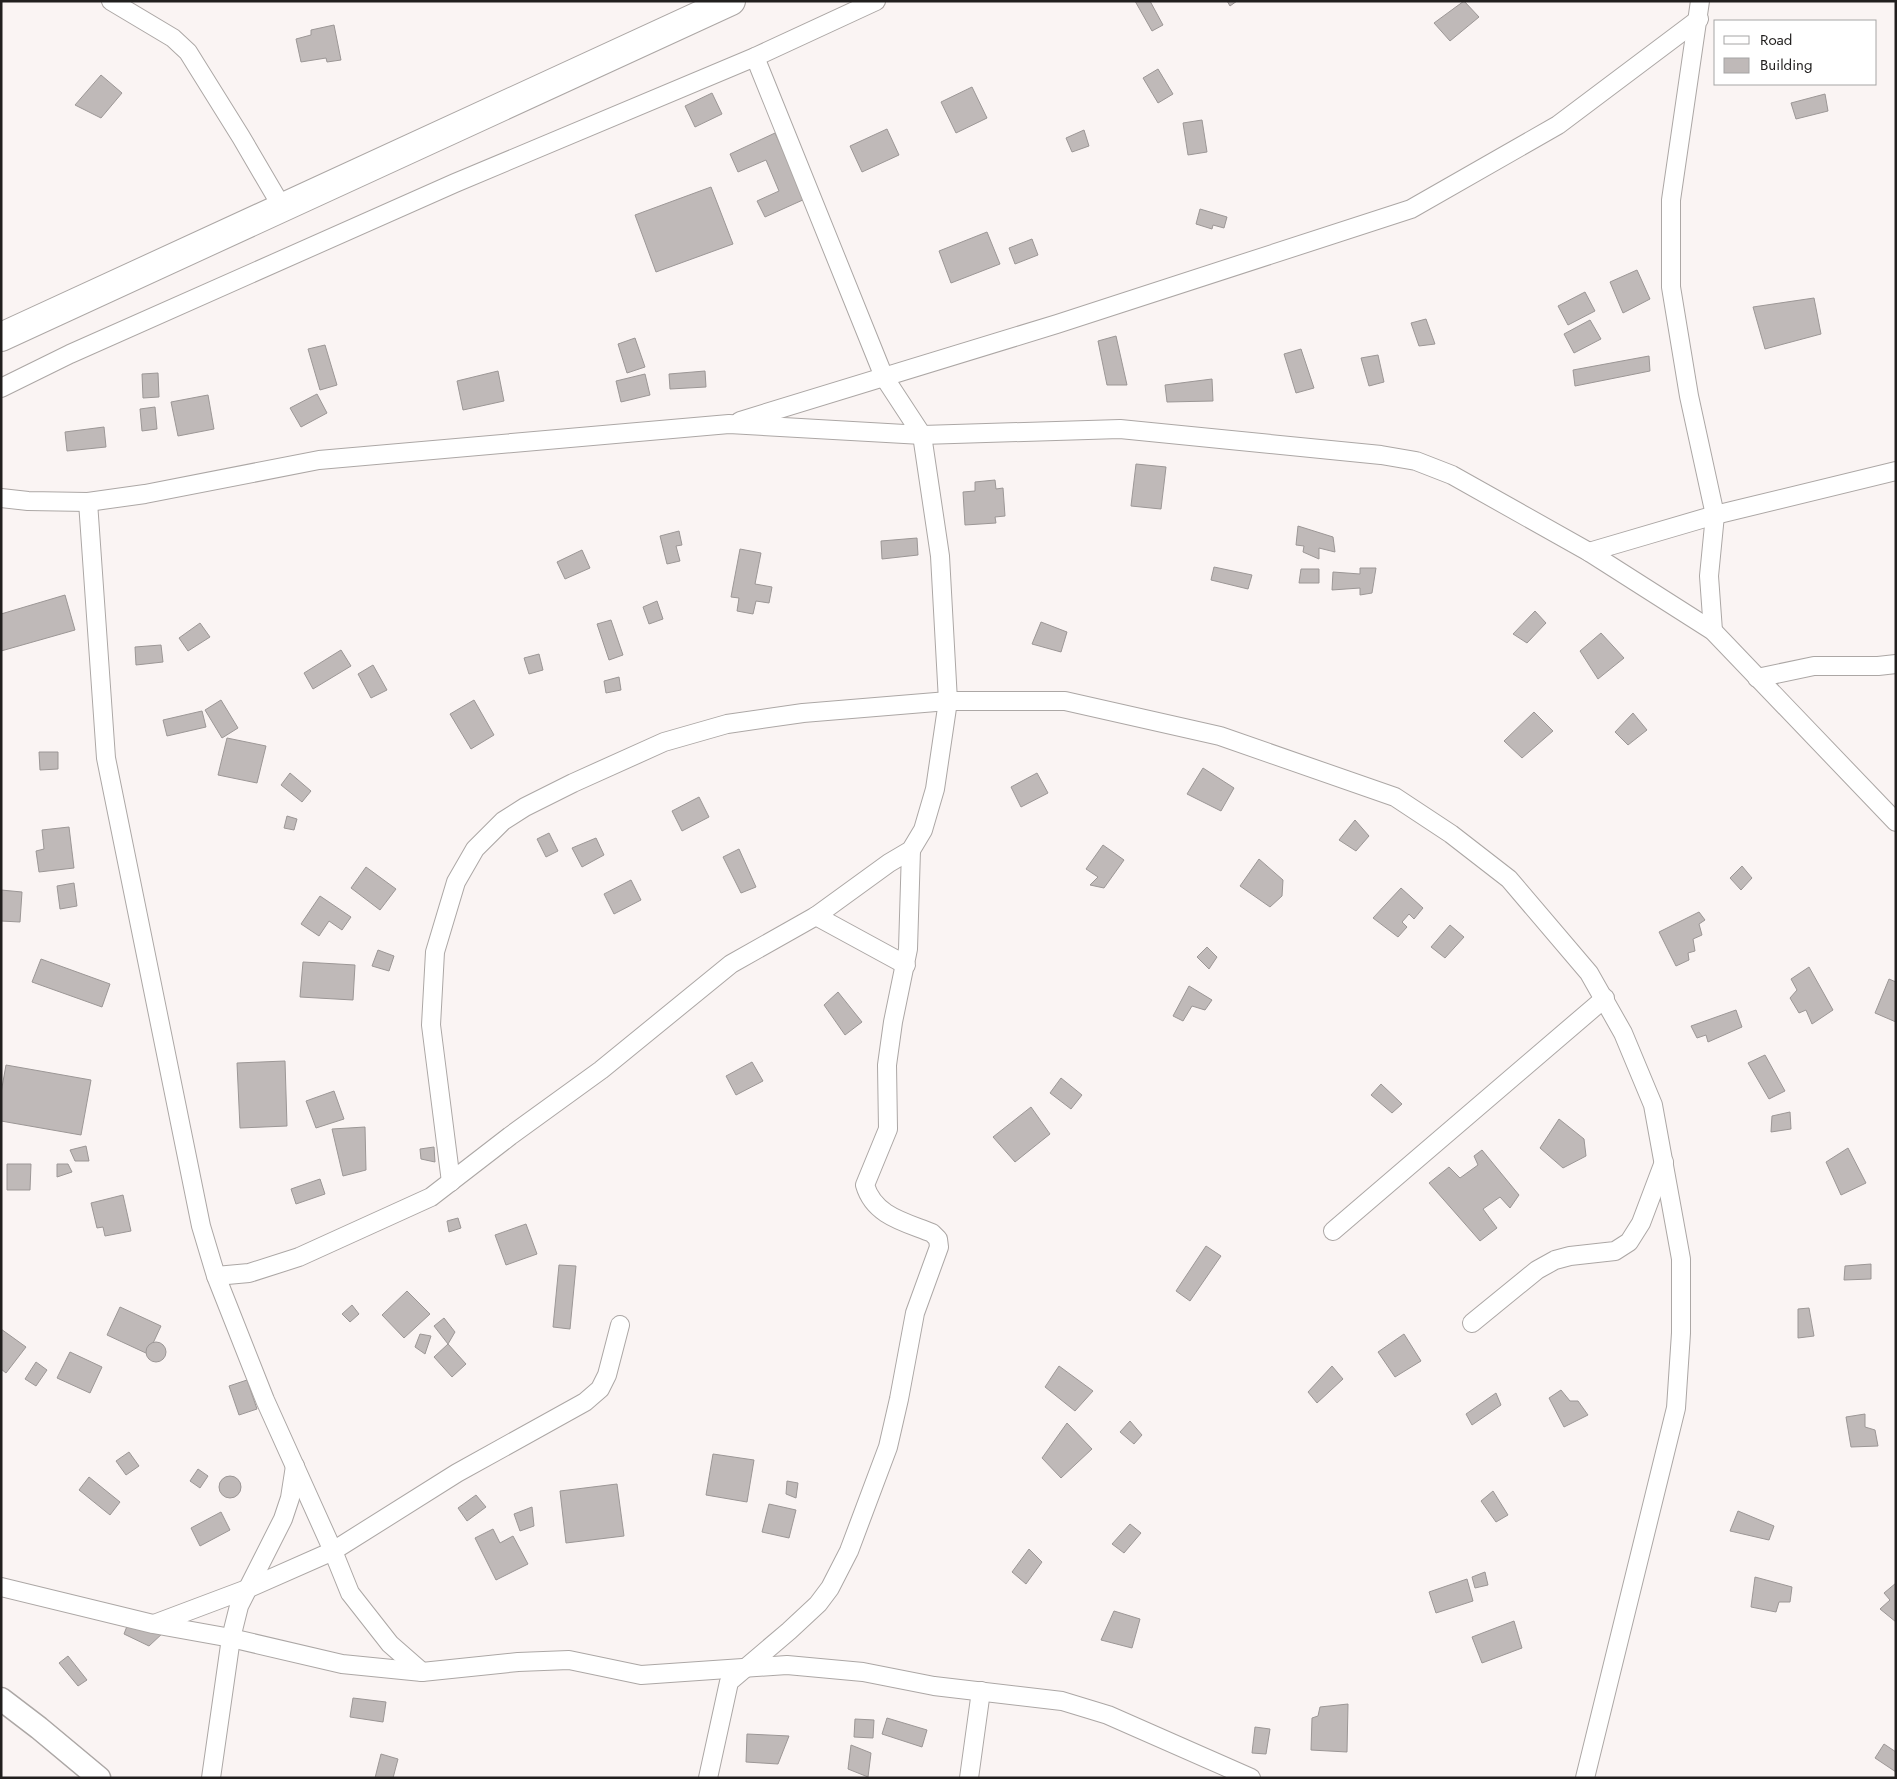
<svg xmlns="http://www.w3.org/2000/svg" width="1897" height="1779" font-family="Jost,sans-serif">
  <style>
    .building { fill: #bfb9b8; stroke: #9c9796 }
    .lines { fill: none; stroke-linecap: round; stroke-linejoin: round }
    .minor-casing { stroke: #aca7a5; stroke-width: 20 }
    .tertiary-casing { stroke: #aca7a5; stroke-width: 25 }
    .primary-casing { stroke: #aca7a5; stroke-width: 30 }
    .minor { stroke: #fff; stroke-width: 18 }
    .tertiary { stroke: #fff; stroke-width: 22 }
    .primary { stroke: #fff; stroke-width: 28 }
  </style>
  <rect width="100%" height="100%" fill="#faf4f3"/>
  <g class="building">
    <path d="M 1135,1 L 1150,1 L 1163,25 L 1152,31 Z"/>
    <path d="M 1227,1 L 1237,1 L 1230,6 Z"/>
    <path d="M 1464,1 L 1479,17 L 1450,41 L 1434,23 Z"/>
    <path d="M 334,25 L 341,60 L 327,62 L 326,58 L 301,62 L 296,39 L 311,35 L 311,30 Z"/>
    <path d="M 1158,69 L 1173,94 L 1158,103 L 1143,78 Z"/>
    <path d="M 101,75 L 122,93 L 101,118 L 75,105 Z"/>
    <path d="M 972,87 L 987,118 L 956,133 L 941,102 Z"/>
    <path d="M 712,93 L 722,114 L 695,127 L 685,106 Z"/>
    <path d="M 1825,94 L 1828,111 L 1796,119 L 1791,103 Z"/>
    <path d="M 1202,120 L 1207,152 L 1188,155 L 1183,123 Z"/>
    <path d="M 887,129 L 899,155 L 862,172 L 850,146 Z"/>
    <path d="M 1084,130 L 1089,146 L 1072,152 L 1066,138 Z"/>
    <path d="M 775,133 L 805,199 L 765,217 L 757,201 L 779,191 L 766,160 L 738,172 L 730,154 Z"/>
    <path d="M 711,187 L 733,244 L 656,272 L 635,215 Z"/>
    <path d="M 1200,209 L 1227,217 L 1224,228 L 1213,225 L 1212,229 L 1196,224 Z"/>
    <path d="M 987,232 L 1000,264 L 951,283 L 939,251 Z"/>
    <path d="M 1032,239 L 1038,255 L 1015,264 L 1009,248 Z"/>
    <path d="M 1637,270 L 1650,299 L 1623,313 L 1610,282 Z"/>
    <path d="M 1585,292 L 1595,311 L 1568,325 L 1558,306 Z"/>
    <path d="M 1814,298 L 1821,334 L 1765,349 L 1753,307 Z"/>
    <path d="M 1426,319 L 1435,344 L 1419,346 L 1411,323 Z"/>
    <path d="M 1590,320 L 1601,339 L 1574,353 L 1564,334 Z"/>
    <path d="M 1116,336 L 1127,385 L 1107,385 L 1098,341 Z"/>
    <path d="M 635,338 L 645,367 L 627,373 L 618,344 Z"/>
    <path d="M 325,345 L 337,385 L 320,390 L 308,349 Z"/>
    <path d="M 1301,349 L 1314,388 L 1296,393 L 1284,354 Z"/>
    <path d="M 1378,355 L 1384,382 L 1369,386 L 1361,358 Z"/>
    <path d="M 1649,356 L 1650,371 L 1575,386 L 1573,370 Z"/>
    <path d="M 498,371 L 504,401 L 463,410 L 457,381 Z"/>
    <path d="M 705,371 L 706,387 L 670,389 L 669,374 Z"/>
    <path d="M 158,373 L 159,397 L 143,398 L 142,374 Z"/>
    <path d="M 645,374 L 650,395 L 621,402 L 616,381 Z"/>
    <path d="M 1212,379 L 1213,401 L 1167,402 L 1165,385 Z"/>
    <path d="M 317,394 L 327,413 L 301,427 L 290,408 Z"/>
    <path d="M 208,395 L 214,429 L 178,436 L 171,402 Z"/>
    <path d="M 155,407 L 157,429 L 142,431 L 140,409 Z"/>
    <path d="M 104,427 L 106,447 L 67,451 L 65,432 Z"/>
    <path d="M 1136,464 L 1166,467 L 1161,509 L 1131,506 Z"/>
    <path d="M 995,480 L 996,489 L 1003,488 L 1005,516 L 995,517 L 996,523 L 965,525 L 963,492 L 975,491 L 975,482 Z"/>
    <path d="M 1298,526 L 1333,537 L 1335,552 L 1319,548 L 1319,559 L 1303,552 L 1304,546 L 1296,545 Z"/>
    <path d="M 679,531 L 682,545 L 676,546 L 680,561 L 667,564 L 660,536 Z"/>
    <path d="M 917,538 L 918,555 L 882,559 L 881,541 Z"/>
    <path d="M 740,549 L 761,553 L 755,584 L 772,587 L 769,603 L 756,601 L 753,614 L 737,611 L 739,598 L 731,597 Z"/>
    <path d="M 582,550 L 590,568 L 565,579 L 557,562 Z"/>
    <path d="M 1214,567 L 1252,575 L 1248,589 L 1211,580 Z"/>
    <path d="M 1360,568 L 1376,568 L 1372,593 L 1360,595 L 1360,588 L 1332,590 L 1333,572 L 1360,574 Z"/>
    <path d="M 1301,569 L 1319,569 L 1319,583 L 1299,583 Z"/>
    <path d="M 65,595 L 75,630 L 1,651 L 1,614 Z"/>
    <path d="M 657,601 L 663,619 L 649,624 L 643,607 Z"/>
    <path d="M 1535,611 L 1546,623 L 1527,643 L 1513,634 Z"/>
    <path d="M 611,620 L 623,655 L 609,660 L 597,624 Z"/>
    <path d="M 1041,622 L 1067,632 L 1061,652 L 1032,644 Z"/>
    <path d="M 200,623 L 210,637 L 188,651 L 179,638 Z"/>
    <path d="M 1601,633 L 1624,658 L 1598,679 L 1580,651 Z"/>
    <path d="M 161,645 L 163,662 L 136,665 L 135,647 Z"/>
    <path d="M 341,650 L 351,666 L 313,689 L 304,673 Z"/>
    <path d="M 539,654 L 543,670 L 529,674 L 524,658 Z"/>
    <path d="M 373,665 L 387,690 L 371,698 L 358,674 Z"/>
    <path d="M 619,677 L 621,690 L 606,693 L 604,681 Z"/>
    <path d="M 221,700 L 238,728 L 222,738 L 205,710 Z"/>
    <path d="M 474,700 L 494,735 L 471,749 L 450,714 Z"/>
    <path d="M 202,711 L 206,727 L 167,736 L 163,720 Z"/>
    <path d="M 1534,712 L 1553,731 L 1522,758 L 1504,741 Z"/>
    <path d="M 1633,713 L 1647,730 L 1628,745 L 1615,732 Z"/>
    <path d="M 227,738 L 266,746 L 257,783 L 218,775 Z"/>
    <path d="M 39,752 L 58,752 L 58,769 L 40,770 Z"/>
    <path d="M 1203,768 L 1234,788 L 1221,811 L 1187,794 Z"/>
    <path d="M 290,773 L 311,791 L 302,802 L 281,785 Z"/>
    <path d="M 1037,773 L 1048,793 L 1021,807 L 1011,787 Z"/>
    <path d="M 699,797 L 709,817 L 682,831 L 672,811 Z"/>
    <path d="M 287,816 L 297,819 L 294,830 L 284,828 Z"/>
    <path d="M 1355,820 L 1369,836 L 1356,851 L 1339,840 Z"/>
    <path d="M 69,827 L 74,868 L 39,872 L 36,851 L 44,849 L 42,830 Z"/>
    <path d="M 549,833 L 558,851 L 546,857 L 537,839 Z"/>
    <path d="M 596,838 L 604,855 L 582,867 L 572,848 Z"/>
    <path d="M 1103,845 L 1124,860 L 1104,888 L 1090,885 L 1098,877 L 1086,869 Z"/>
    <path d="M 739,849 L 756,887 L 741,893 L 723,857 Z"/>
    <path d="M 1259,859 L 1283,880 L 1282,896 L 1270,907 L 1240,886 Z"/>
    <path d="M 1742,866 L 1752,878 L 1741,890 L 1730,878 Z"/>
    <path d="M 366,867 L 396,889 L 380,910 L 351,888 Z"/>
    <path d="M 631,880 L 641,900 L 614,914 L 604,894 Z"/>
    <path d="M 74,883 L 77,906 L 60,909 L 57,886 Z"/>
    <path d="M 1401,888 L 1423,908 L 1414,919 L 1409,914 L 1402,922 L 1407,927 L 1398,937 L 1373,918 Z"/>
    <path d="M 1,890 L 22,892 L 20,922 L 1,921 Z"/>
    <path d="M 320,896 L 351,917 L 342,930 L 329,921 L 319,936 L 301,924 Z"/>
    <path d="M 1699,912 L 1705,920 L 1699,924 L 1702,935 L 1693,939 L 1695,951 L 1688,953 L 1689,960 L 1676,966 L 1659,932 Z"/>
    <path d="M 1450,925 L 1464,937 L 1445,958 L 1431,947 Z"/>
    <path d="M 1207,947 L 1217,957 L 1209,969 L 1197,957 Z"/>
    <path d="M 378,950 L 394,956 L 389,971 L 372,966 Z"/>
    <path d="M 41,959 L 110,984 L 102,1007 L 32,982 Z"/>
    <path d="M 303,962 L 355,965 L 353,1000 L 300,997 Z"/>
    <path d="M 1809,967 L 1833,1010 L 1812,1024 L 1806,1010 L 1799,1013 L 1790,998 L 1797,990 L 1791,979 Z"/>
    <path d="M 1889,979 L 1896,982 L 1896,1022 L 1875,1013 Z"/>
    <path d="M 1189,986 L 1212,1000 L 1205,1010 L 1192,1006 L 1183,1021 L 1173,1016 Z"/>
    <path d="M 838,992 L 862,1022 L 845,1035 L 824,1005 Z"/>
    <path d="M 1736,1010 L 1742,1027 L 1708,1042 L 1706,1035 L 1697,1038 L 1691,1026 Z"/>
    <path d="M 1765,1055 L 1785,1091 L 1769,1099 L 1748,1063 Z"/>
    <path d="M 285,1061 L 287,1126 L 240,1128 L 237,1063 Z"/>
    <path d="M 752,1062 L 763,1081 L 736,1095 L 726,1076 Z"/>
    <path d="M 6,1065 L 91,1080 L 81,1135 L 1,1121 L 1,1093 Z"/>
    <path d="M 1061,1078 L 1082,1095 L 1071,1109 L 1050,1093 Z"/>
    <path d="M 1381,1084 L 1402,1104 L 1392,1113 L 1371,1095 Z"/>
    <path d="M 334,1091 L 344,1119 L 316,1128 L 306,1101 Z"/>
    <path d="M 1031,1107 L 1050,1134 L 1015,1162 L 993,1137 Z"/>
    <path d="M 1790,1112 L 1791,1129 L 1771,1132 L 1772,1116 Z"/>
    <path d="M 1559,1119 L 1584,1139 L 1586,1156 L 1563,1168 L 1540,1148 Z"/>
    <path d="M 365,1127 L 366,1170 L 343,1176 L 332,1129 Z"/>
    <path d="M 86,1146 L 89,1161 L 75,1161 L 70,1150 Z"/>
    <path d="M 434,1147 L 435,1162 L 421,1159 L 420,1149 Z"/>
    <path d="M 1848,1148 L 1866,1183 L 1841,1195 L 1826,1162 Z"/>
    <path d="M 1482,1150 L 1519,1195 L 1510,1208 L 1500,1197 L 1483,1209 L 1497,1228 L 1480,1241 L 1429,1183 L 1449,1167 L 1460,1178 L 1478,1165 L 1474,1156 Z"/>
    <path d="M 7,1164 L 31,1164 L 30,1190 L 7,1190 Z"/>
    <path d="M 57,1164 L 68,1164 L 72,1172 L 57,1177 Z"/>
    <path d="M 320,1179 L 325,1194 L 296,1204 L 291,1189 Z"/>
    <path d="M 123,1195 L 131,1231 L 105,1236 L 103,1227 L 97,1228 L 91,1203 Z"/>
    <path d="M 458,1218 L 461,1228 L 449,1232 L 447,1221 Z"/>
    <path d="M 526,1224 L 537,1254 L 506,1265 L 495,1235 Z"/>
    <path d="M 1206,1246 L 1221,1256 L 1190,1301 L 1176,1291 Z"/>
    <path d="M 1871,1264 L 1871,1279 L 1844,1280 L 1845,1266 Z"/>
    <path d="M 559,1265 L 576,1266 L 570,1329 L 553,1327 Z"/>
    <path d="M 407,1291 L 430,1314 L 404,1338 L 382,1315 Z"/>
    <path d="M 352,1305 L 359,1314 L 350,1322 L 342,1314 Z"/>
    <path d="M 120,1307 L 161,1326 L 148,1354 L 107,1335 Z"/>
    <path d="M 1809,1308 L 1814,1336 L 1798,1338 L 1798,1309 Z"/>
    <path d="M 444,1318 L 455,1332 L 448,1344 L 434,1326 Z"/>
    <path d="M 1,1329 L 26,1347 L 6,1373 L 1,1369 Z"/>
    <path d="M 420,1334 L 431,1336 L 425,1354 L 415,1347 Z"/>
    <path d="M 1404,1334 L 1421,1361 L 1395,1377 L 1378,1352 Z"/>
    <circle cx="156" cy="1352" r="10"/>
    <path d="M 448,1344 L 466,1364 L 452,1377 L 434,1357 Z"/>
    <path d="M 70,1352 L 102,1367 L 90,1393 L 57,1378 Z"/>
    <path d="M 36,1362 L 47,1370 L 36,1386 L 25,1379 Z"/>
    <path d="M 1059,1366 L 1093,1391 L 1075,1411 L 1045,1387 Z"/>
    <path d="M 1332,1366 L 1343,1379 L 1317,1403 L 1308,1392 Z"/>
    <path d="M 247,1380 L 257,1409 L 239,1415 L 229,1386 Z"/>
    <path d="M 1561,1390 L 1570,1401 L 1578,1401 L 1588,1415 L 1564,1427 L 1549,1398 Z"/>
    <path d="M 1496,1393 L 1501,1405 L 1472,1425 L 1466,1414 Z"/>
    <path d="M 1865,1414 L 1865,1427 L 1875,1430 L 1878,1446 L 1851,1447 L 1846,1417 Z"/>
    <path d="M 1130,1421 L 1142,1435 L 1134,1444 L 1120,1432 Z"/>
    <path d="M 1067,1423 L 1092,1449 L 1061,1478 L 1042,1458 Z"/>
    <path d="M 129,1452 L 139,1466 L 126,1475 L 116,1461 Z"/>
    <path d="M 713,1454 L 754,1460 L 747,1502 L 706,1495 Z"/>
    <path d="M 198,1469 L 208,1476 L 200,1488 L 190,1481 Z"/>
    <circle cx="230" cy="1487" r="11"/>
    <path d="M 89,1477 L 120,1502 L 110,1515 L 79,1490 Z"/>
    <path d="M 787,1481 L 798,1483 L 796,1498 L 786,1494 Z"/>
    <path d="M 617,1484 L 624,1536 L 566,1543 L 560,1491 Z"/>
    <path d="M 1493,1491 L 1508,1515 L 1496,1522 L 1481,1501 Z"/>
    <path d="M 476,1495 L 486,1507 L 467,1521 L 458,1508 Z"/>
    <path d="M 769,1504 L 796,1510 L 789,1538 L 762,1532 Z"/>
    <path d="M 532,1507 L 534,1526 L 520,1531 L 514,1514 Z"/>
    <path d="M 1738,1511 L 1774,1526 L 1769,1540 L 1730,1531 Z"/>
    <path d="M 221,1512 L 230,1530 L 200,1546 L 191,1528 Z"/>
    <path d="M 1130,1524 L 1141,1533 L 1124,1553 L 1112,1544 Z"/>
    <path d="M 493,1529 L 500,1543 L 513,1536 L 528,1564 L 496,1580 L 475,1538 Z"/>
    <path d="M 1029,1549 L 1042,1562 L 1026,1584 L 1012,1572 Z"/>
    <path d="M 1485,1572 L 1488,1585 L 1475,1588 L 1472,1577 Z"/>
    <path d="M 1755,1577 L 1792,1587 L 1790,1602 L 1779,1602 L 1776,1612 L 1751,1607 Z"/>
    <path d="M 1467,1579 L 1473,1601 L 1436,1613 L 1429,1592 Z"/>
    <path d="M 1896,1583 L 1896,1622 L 1880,1609 L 1890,1600 L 1884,1593 Z"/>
    <path d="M 1114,1611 L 1140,1619 L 1132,1648 L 1101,1640 Z"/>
    <path d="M 129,1621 L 164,1632 L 149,1646 L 124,1634 Z"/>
    <path d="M 1514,1621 L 1522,1648 L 1482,1663 L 1472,1637 Z"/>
    <path d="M 68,1656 L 87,1680 L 78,1686 L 59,1663 Z"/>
    <path d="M 353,1698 L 386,1702 L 383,1722 L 350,1717 Z"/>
    <path d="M 1348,1704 L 1347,1752 L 1311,1750 L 1312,1718 L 1318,1716 L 1320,1707 Z"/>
    <path d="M 887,1718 L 927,1730 L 922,1747 L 882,1734 Z"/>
    <path d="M 855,1719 L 874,1720 L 873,1738 L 854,1737 Z"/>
    <path d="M 1255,1727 L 1270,1729 L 1266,1754 L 1252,1753 Z"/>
    <path d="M 747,1734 L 789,1736 L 778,1764 L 746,1762 Z"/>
    <path d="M 1884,1744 L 1896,1752 L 1896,1772 L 1875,1758 Z"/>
    <path d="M 851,1745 L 871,1753 L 868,1777 L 848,1769 Z"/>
    <path d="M 381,1754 L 398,1759 L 393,1778 L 375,1778 Z"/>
  </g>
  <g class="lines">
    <g class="minor-casing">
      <g id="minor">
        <path d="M 111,1 L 173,38 L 188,52 L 241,137 L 282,207"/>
        <path d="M 1700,1 L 1671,200 L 1671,287 L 1689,396 L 1715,515 L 1709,576 L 1713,631"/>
        <path d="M 1,388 L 70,354 L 455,183 L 755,57 L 876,1"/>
        <path d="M 740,421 L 1057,324 L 1411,209 L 1558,125 L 1699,19"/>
        <path d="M 1,498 L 28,501 L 88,502 L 145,494 L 319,460 L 729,424 L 922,435 L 1120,429 L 1381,455 L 1416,461 L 1452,475 L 1589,552 L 1713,631 L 1896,822"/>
        <path d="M 88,502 L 106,758 L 201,1226 L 216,1276 L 265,1400 L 333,1551 L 350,1593 L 390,1644 L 422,1672"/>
        <path d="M 1589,552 L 1715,515 L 1896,471"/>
        <path d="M 1757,678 L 1814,666 L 1878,666 L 1896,664"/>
        <path d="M 816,916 L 906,965"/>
        <path d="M 451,1182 L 431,1025 L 435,952 L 456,882 L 475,849 L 503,821 L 525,807 L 573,783 L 664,742 L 727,724 L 803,713 L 948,701 L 1065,701 L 1220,736 L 1395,797 L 1451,834 L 1509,879 L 1589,973 L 1623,1033 L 1653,1105 L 1681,1259 L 1681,1333 L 1676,1408 L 1585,1778"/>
        <path d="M 1333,1231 L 1605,998"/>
        <path d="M 216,1276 L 249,1273 L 299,1257 L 431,1197 L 510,1136 L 601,1070 L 731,964 L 816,916 L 889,863 L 911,850 L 923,830 L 935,789 L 948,701 L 940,556 L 922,435 L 884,377 L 755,57"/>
        <path d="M 1472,1323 L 1537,1270 L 1555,1260 L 1570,1256 L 1615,1251 L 1629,1242 L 1641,1223 L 1664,1162"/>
        <path d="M 1,1587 L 153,1624 L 231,1638 L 342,1664 L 422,1672 L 518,1662 L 569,1660 L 641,1675 L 787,1665 L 863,1672 L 934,1686 L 1062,1701 L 1108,1715 L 1251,1778"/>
        <path d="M 154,1624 L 247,1589 L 333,1551 L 457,1473 L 585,1402 L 600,1389 L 607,1375 L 620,1325"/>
        <path d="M 211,1778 L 231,1638 L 239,1606 L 283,1519 L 290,1498 L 295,1466"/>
        <path d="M 708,1778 L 729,1682 L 789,1631 L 818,1604 L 830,1588 L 849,1551 L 888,1447 L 899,1399 L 915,1313 L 939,1247 L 938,1239 L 932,1233 C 905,1222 874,1216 865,1185 L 888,1129 L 887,1065 L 893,1022 L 908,949 L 911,850"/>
        <path d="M 969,1778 L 981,1691"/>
      </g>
    </g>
    <g class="tertiary-casing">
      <path id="tertiary" d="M 1,1699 L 39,1728 L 99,1778"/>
    </g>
    <g class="primary-casing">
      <path id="primary" d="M 1,337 L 731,1"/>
    </g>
    <use href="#minor" class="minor"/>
    <use href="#tertiary" class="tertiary"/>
    <use href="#primary" class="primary"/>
  </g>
  <rect width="1897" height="1779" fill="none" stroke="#211f1e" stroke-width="5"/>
  <rect x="1714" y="20" width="162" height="65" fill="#ffffff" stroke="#a6a5a5"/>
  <rect x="1724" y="36" width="25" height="8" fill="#ffffff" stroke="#a6a5a5"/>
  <text x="1760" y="45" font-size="15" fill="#211f1e">Road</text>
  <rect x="1724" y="58" width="25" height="15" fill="#bfb9b8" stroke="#a6a5a5"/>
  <text x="1760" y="70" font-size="15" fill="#211f1e">Building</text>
</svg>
